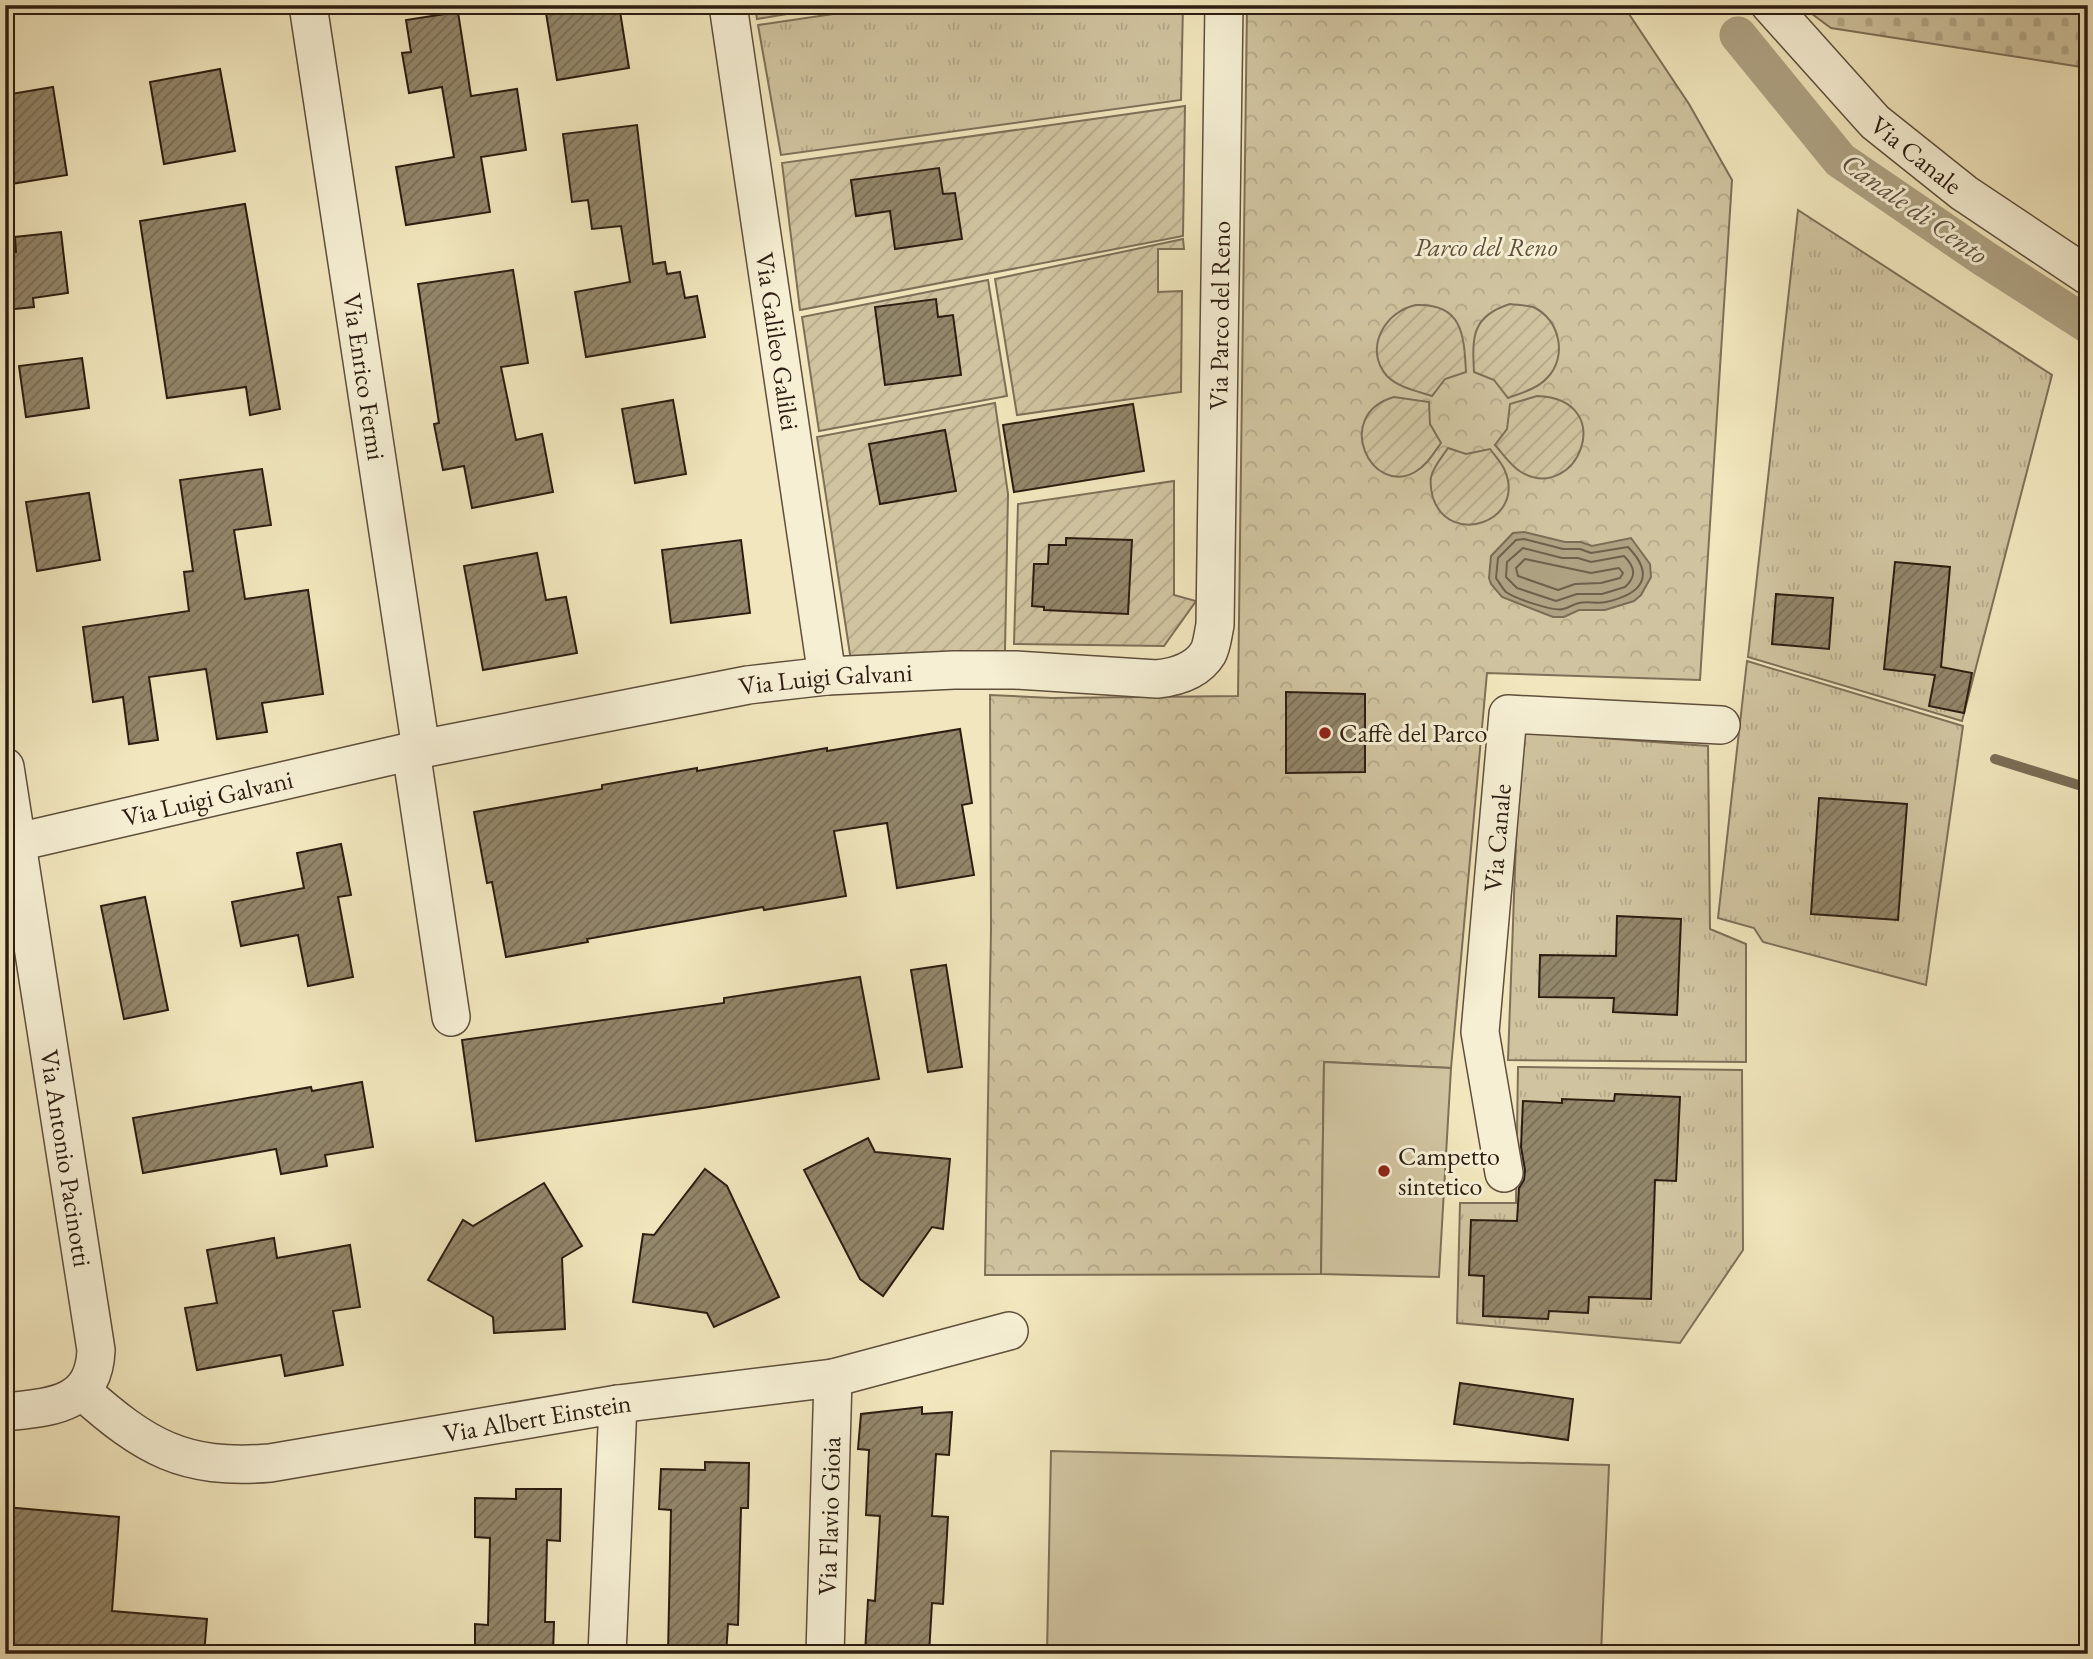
<svg xmlns="http://www.w3.org/2000/svg" width="2093" height="1659" font-family="'EB Garamond',serif">
  <style>
    .grass { fill: url(#grass-tufts); stroke: #7e7058; stroke-width: 2 }
    .cemetery { fill: url(#cemetery-stones); stroke: #7e7058; stroke-width: 2 }
    .park { fill: url(#park-crowns); stroke: #7e7058; stroke-width: 2 }
    .garden { fill: url(#garden-furrows); stroke: #7e7058; stroke-width: 2 }
    .pitch { fill: #d0c4a0; stroke: #7e7058; stroke-width: 2 }
    .water { fill: #aea283; stroke: #7a6d55; stroke-width: 2 }
    .lines { fill: none; stroke-linecap: round; stroke-linejoin: round }
    .shore { stroke: #6e604a; stroke-width: 2 }
    .stream { stroke: #7a6d55; stroke-width: 10 }
    .canal { stroke: #aea283; stroke-width: 37 }
    .building { fill: url(#building-hatch); stroke: #2d1d11; stroke-width: 2 }
    .minor-casing { stroke: #5e4f3c; stroke-width: 40 }
    .minor { stroke: #f6efd4; stroke-width: 37 }
    .poi-dot { fill: #8f2418; stroke: #f6efd4; stroke-width: 2.5 }
    .labels { text-anchor: middle; dominant-baseline: central; stroke-width: 6; stroke-linejoin: round; paint-order: stroke }
    .street-label { font-size: 26px; fill: #2d1d11; stroke: #f6efd4 }
    .park-label { font-size: 26px; font-style: italic; fill: #5e4f3c; stroke: #f6efd4 }
    .poi-label { font-size: 26px; fill: #2d1d11; stroke: #f6efd4; text-anchor: start }
    .water-label { font-size: 28px; font-style: italic; fill: #61523f; stroke: #f6efd4 }
  </style>
  <defs>
    <pattern id="grass-tufts" width="24" height="20" patternUnits="userSpaceOnUse" patternTransform="scale(1.75)"><rect width="24" height="20" fill="#d0c4a0"/><path d="M3 7l-1-3M5 7V3M7 7l1-3M15 17l-1-3M17 17v-4M19 17l1-3" fill="none" stroke="#b3a889"/></pattern>
    <pattern id="cemetery-stones" width="16" height="16" patternUnits="userSpaceOnUse" patternTransform="scale(1.75)"><rect width="16" height="16" fill="#d0c4a0"/><path d="M2 7V4a2 2 0 0 1 4 0v3zM10 15v-3a2 2 0 0 1 4 0v3z" fill="#b3a889"/></pattern>
    <pattern id="park-crowns" width="20" height="18" patternUnits="userSpaceOnUse" patternTransform="scale(1.75)"><rect width="20" height="18" fill="#d0c4a0"/><path d="M2 6a3 3 0 1 1 6 0M12 15a3 3 0 1 1 6 0" fill="none" stroke="#b3a889"/></pattern>
    <pattern id="garden-furrows" width="10" height="10" patternUnits="userSpaceOnUse" patternTransform="scale(1.75)"><rect width="10" height="10" fill="#d0c4a0"/><path d="M-1 1l2-2M0 10L10 0M9 11l2-2" fill="none" stroke="#b3a889"/></pattern>
    <pattern id="building-hatch" width="6" height="6" patternUnits="userSpaceOnUse" patternTransform="scale(1.75)"><rect width="6" height="6" fill="#93866a"/><path d="M-1 1l2-2M0 6l6-6M5 7l2-2" fill="none" stroke="#786d56"/></pattern>
  </defs>
  <rect width="100%" height="100%" fill="#f1e6bd"/>
  <filter id="stains"><feTurbulence type="fractalNoise" baseFrequency=".00286" numOctaves="4"/><feColorMatrix values="0 0 0 0 .2 0 0 0 0 .09 0 0 0 0 .02 0 0 0 .5 -.17"/></filter>
  <radialGradient id="worn" r=".72"><stop offset=".6" stop-color="#630" stop-opacity="0"/><stop offset="1" stop-color="#630" stop-opacity=".3"/></radialGradient>
  <g class="grass">
    <path d="M 894,5 L 1183,5 L 1181,100 L 781,155 L 758,25 Z"/>
    <path d="M 1798,210 L 2052,375 L 1962,721 L 1748,657 Z"/>
    <path d="M 1747,661 L 1963,726 L 1926,985 L 1763,942 L 1754,928 L 1718,918 Z"/>
    <path d="M 1520,732 L 1708,746 L 1710,929 L 1746,944 L 1746,1062 L 1508,1060 Z"/>
    <path d="M 1518,1067 L 1742,1070 L 1743,1250 L 1680,1343 L 1457,1323 L 1460,1203 L 1516,1203 Z"/>
  </g>
  <path class="cemetery" d="M 1800,5 L 2088,5 L 2088,68 L 1831,28 Z"/>
  <path class="park" d="M 1247,5 L 1623,5 L 1689,104 L 1732,180 L 1700,680 L 1487,673 L 1451,1068 L 1324,1062 L 1321,1274 L 985,1275 L 991,929 L 990,695 L 1052,698 L 1238,696 Z"/>
  <g class="garden">
    <path d="M 755,5 L 840,5 L 757,19 Z"/>
    <path d="M 1185,106 L 1183,236 L 800,310 L 782,163 Z"/>
    <path d="M 1183,239 L 1184,249 L 1158,249 L 1158,292 L 1182,291 L 1181,392 L 1017,415 L 995,279 Z"/>
    <path d="M 988,280 L 1007,396 L 819,431 L 802,317 Z"/>
    <path d="M 1510,304 C 1517,305 1526,305 1533,307 C 1560,319 1568,357 1547,378 C 1537,389 1521,393 1508,398 L 1494,380 L 1474,372 C 1472,336 1472,316 1510,304 Z"/>
    <path d="M 1416,305 C 1463,303 1464,336 1466,372 L 1445,379 L 1432,396 C 1417,391 1399,388 1387,376 C 1363,349 1385,311 1416,305 Z"/>
    <path d="M 1537,396 C 1620,399 1577,505 1521,472 C 1511,466 1503,454 1495,445 L 1507,429 L 1510,404 Z"/>
    <path d="M 1394,397 L 1429,402 L 1430,424 L 1441,443 C 1433,454 1427,465 1415,472 C 1371,497 1332,415 1394,397 Z"/>
    <path d="M 995,403 L 1008,494 L 1005,651 L 851,661 L 817,437 Z"/>
    <path d="M 1448,448 L 1466,454 L 1490,449 C 1495,456 1502,463 1505,471 C 1526,521 1450,548 1433,498 C 1431,491 1430,484 1431,477 C 1434,466 1442,457 1448,448 Z"/>
    <path d="M 1174,481 L 1174,595 L 1196,601 L 1164,646 L 1014,644 L 1018,504 Z"/>
  </g>
  <g class="pitch">
    <path d="M 1324,1062 L 1451,1068 L 1439,1277 L 1321,1274 Z"/>
    <path d="M 1051,1451 L 1609,1465 L 1601,1654 L 1047,1654 Z"/>
  </g>
  <path class="water" d="M 1524,532 L 1565,542 L 1581,542 L 1592,546 L 1631,538 L 1650,564 L 1651,577 L 1641,595 L 1634,601 L 1605,610 L 1579,610 L 1564,617 L 1553,617 L 1502,597 L 1491,584 L 1489,578 L 1491,556 L 1513,533 Z"/>
  <g class="lines">
    <g class="shore">
      <path d="M 1524,539 L 1563,549 L 1580,549 L 1591,553 L 1628,547 C 1656,576 1642,594 1606,602 C 1597,604 1588,601 1579,603 C 1573,604 1569,608 1563,609 C 1554,612 1514,598 1506,592 C 1502,588 1499,582 1496,578 L 1498,558 L 1516,540 Z"/>
      <path d="M 1523,548 L 1562,558 L 1578,558 L 1591,562 L 1624,556 C 1635,567 1637,576 1625,587 L 1602,594 L 1577,594 L 1556,601 L 1517,588 L 1506,577 L 1507,562 Z"/>
      <path d="M 1525,559 L 1591,573 L 1619,568 L 1623,573 L 1620,578 L 1601,583 L 1575,584 L 1558,590 L 1518,576 L 1516,568 Z"/>
    </g>
    <path class="stream" d="M 1995,759 L 2088,788"/>
    <path class="canal" d="M 1738,35 L 1840,160 L 1985,259 L 2088,325"/>
  </g>
  <g class="building">
    <path d="M 596,5 L 619,5 L 629,68 L 557,80 L 546,13 Z"/>
    <path d="M 458,12 L 471,96 L 517,89 L 526,150 L 481,157 L 490,212 L 406,225 L 396,167 L 454,157 L 442,87 L 409,93 L 402,53 L 411,52 L 406,20 Z"/>
    <path d="M 220,69 L 235,151 L 164,164 L 150,82 Z"/>
    <path d="M 53,87 L 67,175 L 5,185 L 5,95 Z"/>
    <path d="M 637,125 L 653,264 L 665,262 L 667,274 L 680,272 L 685,298 L 697,296 L 705,337 L 586,357 L 575,292 L 630,282 L 621,226 L 592,229 L 588,200 L 572,202 L 563,134 Z"/>
    <path d="M 939,168 L 943,194 L 955,193 L 962,239 L 895,249 L 890,211 L 856,216 L 851,180 Z"/>
    <path d="M 245,204 L 280,409 L 250,415 L 246,387 L 167,398 L 140,221 Z"/>
    <path d="M 61,232 L 68,293 L 33,298 L 34,307 L 5,310 L 5,253 L 16,252 L 15,237 Z"/>
    <path d="M 513,270 L 528,363 L 501,367 L 516,440 L 542,434 L 553,492 L 472,508 L 464,466 L 443,470 L 434,424 L 439,423 L 418,284 Z"/>
    <path d="M 936,299 L 938,317 L 953,315 L 961,375 L 885,385 L 875,307 Z"/>
    <path d="M 82,358 L 89,408 L 26,417 L 19,366 Z"/>
    <path d="M 673,400 L 686,474 L 635,483 L 622,409 Z"/>
    <path d="M 1133,404 L 1144,471 L 1014,492 L 1003,425 Z"/>
    <path d="M 945,430 L 956,491 L 880,504 L 869,444 Z"/>
    <path d="M 262,469 L 271,525 L 234,530 L 245,599 L 308,590 L 323,694 L 262,703 L 267,732 L 217,739 L 206,669 L 149,677 L 158,740 L 129,744 L 123,697 L 93,702 L 83,627 L 189,611 L 184,572 L 193,571 L 180,480 Z"/>
    <path d="M 89,493 L 100,560 L 37,571 L 26,502 Z"/>
    <path d="M 1066,538 L 1132,540 L 1128,614 L 1044,610 L 1044,607 L 1032,606 L 1034,564 L 1048,564 L 1049,545 L 1066,545 Z"/>
    <path d="M 741,540 L 750,613 L 671,623 L 662,550 Z"/>
    <path d="M 537,553 L 546,600 L 566,597 L 577,653 L 483,670 L 464,566 Z"/>
    <path d="M 1895,562 L 1950,567 L 1941,667 L 1972,673 L 1964,713 L 1929,706 L 1935,675 L 1884,669 Z"/>
    <path d="M 1776,594 L 1833,598 L 1829,649 L 1772,644 Z"/>
    <path d="M 1286,692 L 1365,694 L 1365,772 L 1286,773 Z"/>
    <path d="M 960,729 L 972,803 L 962,805 L 974,875 L 897,888 L 887,823 L 834,831 L 846,896 L 764,910 L 763,907 L 587,939 L 588,942 L 506,957 L 492,882 L 487,883 L 474,812 L 602,789 L 602,785 L 697,768 L 697,771 L 827,748 L 827,751 Z"/>
    <path d="M 1819,798 L 1907,804 L 1898,920 L 1811,914 Z"/>
    <path d="M 341,844 L 351,895 L 338,897 L 353,977 L 308,986 L 298,935 L 241,946 L 232,902 L 304,888 L 297,853 Z"/>
    <path d="M 145,897 L 168,1010 L 124,1019 L 101,906 Z"/>
    <path d="M 1617,916 L 1681,919 L 1677,1015 L 1613,1012 L 1614,998 L 1539,997 L 1540,955 L 1616,956 Z"/>
    <path d="M 946,965 L 962,1067 L 928,1072 L 911,970 Z"/>
    <path d="M 860,977 L 879,1079 L 709,1107 L 476,1141 L 462,1040 L 724,1003 L 724,998 Z"/>
    <path d="M 362,1082 L 373,1147 L 325,1155 L 327,1166 L 281,1174 L 276,1149 L 143,1173 L 133,1118 L 311,1087 L 312,1091 Z"/>
    <path d="M 1615,1094 L 1680,1097 L 1676,1181 L 1655,1180 L 1651,1299 L 1589,1297 L 1588,1313 L 1549,1311 L 1548,1319 L 1483,1316 L 1484,1276 L 1469,1275 L 1471,1220 L 1517,1221 L 1519,1188 L 1524,1180 L 1525,1170 L 1521,1147 L 1523,1101 L 1562,1103 L 1562,1099 L 1614,1101 Z"/>
    <path d="M 868,1138 L 875,1152 L 950,1159 L 943,1229 L 932,1227 L 883,1296 L 860,1279 L 804,1170 Z"/>
    <path d="M 705,1169 L 727,1186 L 779,1297 L 714,1327 L 707,1313 L 633,1302 L 643,1234 L 654,1235 Z"/>
    <path d="M 544,1183 L 582,1246 L 562,1258 L 565,1329 L 494,1333 L 493,1317 L 428,1280 L 463,1220 L 473,1226 Z"/>
    <path d="M 274,1238 L 277,1258 L 350,1245 L 360,1307 L 333,1311 L 343,1365 L 285,1376 L 281,1355 L 197,1370 L 185,1308 L 217,1303 L 207,1250 Z"/>
    <path d="M 1460,1383 L 1573,1399 L 1568,1440 L 1454,1424 Z"/>
    <path d="M 922,1407 L 922,1414 L 952,1412 L 949,1455 L 936,1454 L 932,1516 L 948,1517 L 943,1604 L 932,1603 L 929,1654 L 865,1654 L 868,1600 L 875,1601 L 880,1516 L 866,1515 L 869,1450 L 858,1449 L 861,1414 Z"/>
    <path d="M 705,1462 L 749,1463 L 748,1508 L 741,1508 L 738,1625 L 728,1624 L 726,1654 L 668,1654 L 671,1510 L 659,1509 L 661,1469 L 705,1470 Z"/>
    <path d="M 516,1489 L 561,1489 L 560,1541 L 547,1540 L 545,1622 L 554,1622 L 553,1654 L 475,1654 L 475,1624 L 488,1625 L 490,1538 L 475,1537 L 475,1498 L 516,1499 Z"/>
    <path d="M 5,1507 L 119,1517 L 112,1611 L 207,1619 L 204,1654 L 5,1654 Z"/>
  </g>
  <g class="lines">
    <g class="minor-casing">
      <g id="minor">
        <path id="s1" d="M 308,5 L 421,749"/>
        <path id="s2" d="M 728,5 L 827,676"/>
        <path id="s3" d="M 1770,5 L 1875,122 L 1964,193 L 2088,276"/>
        <path d="M 411,751 L 451,1017"/>
        <path id="s4" d="M 5,767 L 96,1350 C 94,1406 51,1407 5,1412"/>
        <path id="s5" d="M 5,845 L 421,749 L 748,685 L 827,676 L 954,670 L 1015,670 L 1157,679 C 1176,677 1197,671 1208,653 C 1212,646 1213,634 1215,625 L 1224,5"/>
        <path id="s6" d="M 1504,1173 L 1480,1032 L 1508,714 L 1721,725"/>
        <path id="s7" d="M 82,1391 C 145,1447 183,1470 270,1463 L 618,1404 L 833,1378 L 1009,1331"/>
        <path d="M 607,1654 L 618,1404"/>
        <path id="s8" d="M 825,1654 L 833,1378"/>
      </g>
    </g>
    <use href="#minor" class="minor"/>
  </g>
  <g class="poi-dot">
    <circle cx="1325" cy="733" r="7"/>
    <circle cx="1384" cy="1171" r="7"/>
  </g>
  <g class="labels">
    <g class="street-label">
      <text stroke="none"><textPath href="#s3" startOffset="210">Via Canale</textPath></text>
      <text stroke="none"><textPath href="#s5" startOffset="1568">Via Parco del Reno</textPath></text>
      <text stroke="none"><textPath href="#s2" startOffset="340">Via Galileo Galilei</textPath></text>
      <text stroke="none"><textPath href="#s1" startOffset="376">Via Enrico Fermi</textPath></text>
      <text stroke="none"><textPath href="#s5" startOffset="838">Via Luigi Galvani</textPath></text>
      <text stroke="none"><textPath href="#s5" startOffset="208">Via Luigi Galvani</textPath></text>
      <text stroke="none"><textPath href="#s6" startOffset="338">Via Canale</textPath></text>
      <text stroke="none"><textPath href="#s4" startOffset="396">Via Antonio Pacinotti</textPath></text>
      <text stroke="none"><textPath href="#s7" startOffset="480">Via Albert Einstein</textPath></text>
      <text stroke="none"><textPath href="#s8" startOffset="138">Via Flavio Gioia</textPath></text>
    </g>
    <g class="park-label">
      <text x="1486" y="247">Parco del Reno</text>
    </g>
    <g class="poi-label">
      <text x="1339" y="733">Caffè del Parco</text>
      <text x="1398" y="1156">Campetto<tspan x="1398" dy="30">sintetico</tspan></text>
    </g>
    <g class="water-label">
      <text transform="translate(1915 208) rotate(35)">Canale di Cento</text>
    </g>
  </g>
  <rect width="2093" height="1659" fill="none" stroke="#f1e6bd" stroke-width="28"/>
  <rect x="7" y="7" width="2079" height="1645" fill="none" stroke="#2d1d11" stroke-width="3.5"/>
  <rect x="14" y="14" width="2065" height="1631" fill="none" stroke="#2d1d11" stroke-width="2"/>
  <rect width="100%" height="100%" filter="url(#stains)"/>
  <rect width="100%" height="100%" fill="url(#worn)"/>
</svg>
